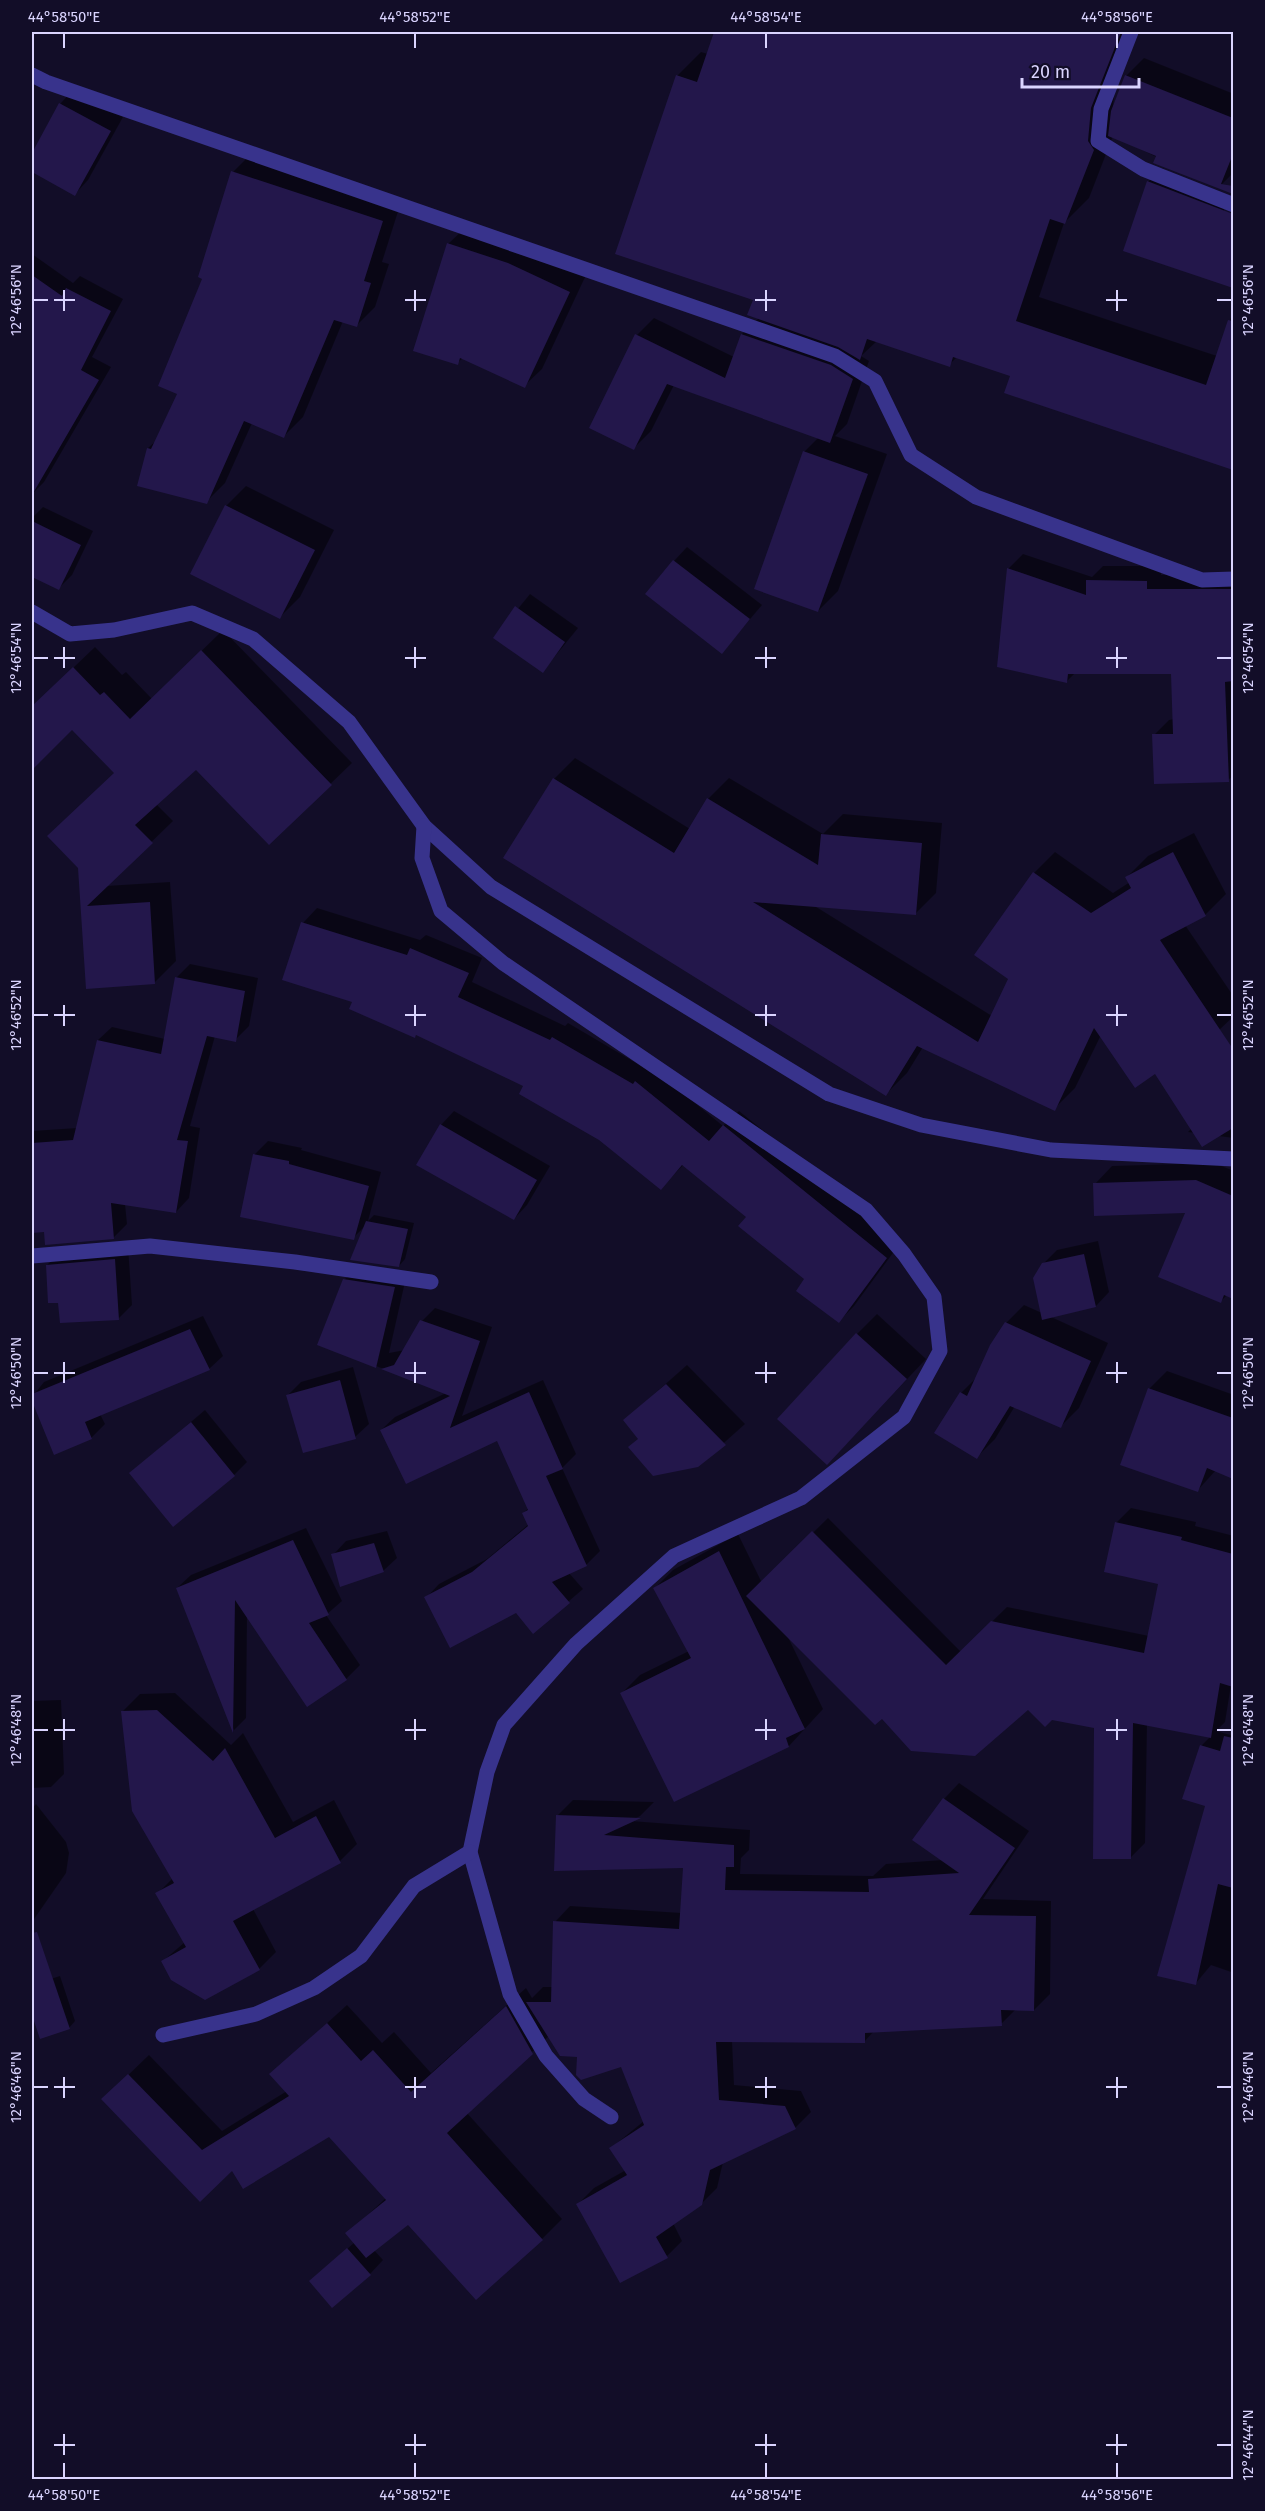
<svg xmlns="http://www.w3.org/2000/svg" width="1265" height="2511" font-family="'Fira Sans',sans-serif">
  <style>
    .shadow { fill: #0007 }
    .building { fill: #23174b }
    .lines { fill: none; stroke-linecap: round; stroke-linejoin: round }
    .minor { stroke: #38338c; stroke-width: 15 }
    .ticks { fill: none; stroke: #dad4ff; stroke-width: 2 }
    .neatline { fill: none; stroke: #dad4ff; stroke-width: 2 }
    .ticks-label { font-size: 15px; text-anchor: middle; fill: #dad4ff }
  </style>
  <rect width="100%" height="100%" fill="#120d28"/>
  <g class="shadow">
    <path d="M 716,32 L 1136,32 L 1116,80 L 1113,106 L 1126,76 L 1144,58 L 1234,94 L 1234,172 L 1219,187 L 1113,136 L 1089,198 L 1064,223 L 1039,297 L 1217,356 L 1234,309 L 1234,469 L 1006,392 L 1012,375 L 957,357 L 949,365 L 877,341 L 861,356 L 869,361 L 847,424 L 835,436 L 887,454 L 838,591 L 818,611 L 804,452 L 819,437 L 674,385 L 651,431 L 634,448 L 637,335 L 654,318 L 734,357 L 742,334 L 759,318 L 677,76 L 701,52 L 708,54 Z"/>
    <path d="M 73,90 L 123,117 L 88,180 L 75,194 L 32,170 L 32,156 L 60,104 Z"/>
    <path d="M 252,153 L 401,202 L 382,262 L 389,264 L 375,307 L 356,326 L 343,321 L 303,417 L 284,436 L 252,423 L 225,483 L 206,502 L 148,448 L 158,439 L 179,393 L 204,278 L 233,172 Z"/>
    <path d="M 1162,168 L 1225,207 L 1207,259 L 1148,182 Z"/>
    <path d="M 466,227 L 586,275 L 542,369 L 524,386 L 463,358 L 457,363 L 448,244 Z"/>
    <path d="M 32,254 L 73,283 L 80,276 L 123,299 L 92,357 L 111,367 L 44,482 L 32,494 Z"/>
    <path d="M 246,486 L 334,530 L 300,597 L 280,617 L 226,506 Z"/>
    <path d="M 43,507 L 93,531 L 72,575 L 59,588 L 32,575 L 32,518 Z"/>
    <path d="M 687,547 L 762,605 L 722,652 L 674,561 Z"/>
    <path d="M 1023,554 L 1092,577 L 1103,566 L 1161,566 L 1161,575 L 1234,574 L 1234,775 L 1228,780 L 1154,735 L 1169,720 L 1174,719 L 1173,672 L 1076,672 L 1067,681 L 1008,569 Z"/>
    <path d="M 530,594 L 578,628 L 543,671 L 495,637 Z"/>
    <path d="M 223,630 L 352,763 L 269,843 L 196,768 L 156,804 L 173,821 L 106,886 L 170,882 L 176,961 L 155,982 L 87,987 L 79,867 L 115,772 L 72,728 L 32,768 L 32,707 L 95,647 L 122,675 L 126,672 L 152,699 Z"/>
    <path d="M 575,758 L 690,829 L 708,799 L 729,778 L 823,834 L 843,814 L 942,823 L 936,893 L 915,914 L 813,905 L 992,1016 L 1010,979 L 1034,873 L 1055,852 L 1113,893 L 1130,882 L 1127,877 L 1148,856 L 1194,833 L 1226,894 L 1205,915 L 1185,925 L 1234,997 L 1234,1016 L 1218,1031 L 1234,1054 L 1234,1138 L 1188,1132 L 1192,1128 L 1156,1072 L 1101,1035 L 1075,1088 L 1054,1109 L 923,1047 L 907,1073 L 886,1094 L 505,857 L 554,779 Z"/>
    <path d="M 317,908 L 420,940 L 426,935 L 482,958 L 472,982 L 565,1026 L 568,1023 L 648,1070 L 651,1067 L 723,1126 L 739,1111 L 901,1242 L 854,1306 L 839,1321 L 806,1279 L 748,1217 L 684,1164 L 661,1188 L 599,1138 L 525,1085 L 417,1034 L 415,1037 L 354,1001 L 303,923 Z"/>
    <path d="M 190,964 L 258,978 L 249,1026 L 235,1040 L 215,1036 L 190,1126 L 200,1128 L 189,1198 L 176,1212 L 125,1204 L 127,1224 L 113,1238 L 32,1231 L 32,1131 L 77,1128 L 98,1040 L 112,1027 L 165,1039 L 176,978 Z"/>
    <path d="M 454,1111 L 550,1166 L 527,1205 L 514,1219 L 441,1125 Z"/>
    <path d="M 268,1141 L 302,1148 L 301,1150 L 381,1172 L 368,1221 L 374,1215 L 414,1223 L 405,1259 L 399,1266 L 365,1226 L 353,1238 L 254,1155 Z"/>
    <path d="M 1214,1163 L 1234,1171 L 1234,1298 L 1227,1295 L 1220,1302 L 1187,1212 L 1095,1184 L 1112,1166 Z"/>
    <path d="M 1098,1241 L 1109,1292 L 1096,1306 L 1049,1316 L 1108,1343 L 1079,1408 L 1061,1426 L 1015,1406 L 995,1439 L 977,1457 L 961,1393 L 977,1377 L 1006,1323 L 1024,1305 L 1042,1313 L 1043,1264 L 1057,1250 Z"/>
    <path d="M 128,1246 L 132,1305 L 119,1318 L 47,1265 L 61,1252 Z"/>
    <path d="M 358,1266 L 407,1273 L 389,1353 L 405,1350 L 422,1321 L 435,1308 L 492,1327 L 462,1416 L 543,1380 L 576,1454 L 562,1468 L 600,1551 L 586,1565 L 569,1573 L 583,1589 L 533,1632 L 516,1612 L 426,1598 L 439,1584 L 487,1559 L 529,1524 L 523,1513 L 529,1508 L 498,1439 L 381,1430 L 395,1417 L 446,1393 L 319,1344 L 344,1280 Z"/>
    <path d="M 877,1314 L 926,1359 L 847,1443 L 857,1334 Z"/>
    <path d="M 203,1316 L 223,1356 L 209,1369 L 100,1414 L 105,1424 L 91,1438 L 55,1453 L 32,1397 L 44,1382 Z"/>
    <path d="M 687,1365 L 745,1424 L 698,1466 L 639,1438 L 625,1420 Z"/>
    <path d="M 353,1367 L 369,1424 L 355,1437 L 288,1395 L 301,1382 Z"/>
    <path d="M 1167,1371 L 1234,1395 L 1234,1478 L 1216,1470 L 1198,1490 L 1149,1389 Z"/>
    <path d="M 205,1410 L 247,1462 L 234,1475 L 131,1473 Z"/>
    <path d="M 1131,1508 L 1196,1522 L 1195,1526 L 1234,1536 L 1234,1685 L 1231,1685 L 1225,1722 L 1216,1731 L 1234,1736 L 1234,1973 L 1211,1965 L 1196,1983 L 1206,1805 L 1201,1746 L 1210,1737 L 1147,1724 L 1145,1843 L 1130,1858 L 1096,1727 L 1028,1708 L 882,1717 L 787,1635 L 823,1709 L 789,1746 L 622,1693 L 640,1675 L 689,1651 L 655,1588 L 673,1570 L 738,1534 L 762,1583 L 828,1518 L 961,1652 L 1007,1607 L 1149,1636 L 1160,1583 L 1116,1523 Z"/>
    <path d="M 306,1528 L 342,1601 L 326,1615 L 360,1665 L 346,1679 L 307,1705 L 247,1615 L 246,1718 L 234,1730 L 177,1588 L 191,1575 Z"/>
    <path d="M 387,1531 L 397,1558 L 383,1571 L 333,1555 L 346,1541 Z"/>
    <path d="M 175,1693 L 231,1745 L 243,1733 L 293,1822 L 334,1800 L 357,1844 L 340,1861 L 253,1909 L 276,1952 L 259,1969 L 205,1998 L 163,1961 L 185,1942 L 157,1894 L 173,1878 L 123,1711 L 140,1694 Z"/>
    <path d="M 61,1700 L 64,1774 L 51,1787 L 32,1788 L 32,1701 Z"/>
    <path d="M 959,1783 L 1029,1831 L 983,1899 L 1051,1901 L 1050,1994 L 1034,2010 L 1016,2009 L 1001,2024 L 874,2031 L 864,2042 L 732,2041 L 734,2085 L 801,2091 L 811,2112 L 795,2128 L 723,2162 L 717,2188 L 701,2204 L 673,2223 L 682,2241 L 667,2256 L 578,2204 L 594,2188 L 626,2170 L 611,2148 L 644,2121 L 622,2066 L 578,2055 L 549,2036 L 467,2113 L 562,2219 L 542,2239 L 408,2223 L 374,2250 L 383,2260 L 370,2274 L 311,2281 L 355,2242 L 348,2233 L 386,2198 L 329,2135 L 232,2169 L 200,2199 L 123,2080 L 149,2055 L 222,2131 L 287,2091 L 271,2074 L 347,2005 L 382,2043 L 394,2032 L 431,2073 L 526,1988 L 532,1998 L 543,1987 L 553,1987 L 555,1922 L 570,1906 L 682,1913 L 685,1867 L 556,1869 L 557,1816 L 573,1800 L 654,1802 L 640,1816 L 631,1821 L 750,1830 L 749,1850 L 741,1858 L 740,1874 L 873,1876 L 886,1864 L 943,1860 L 944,1799 Z"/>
    <path d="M 36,1804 L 66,1842 L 69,1853 L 66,1873 L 32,1922 L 32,1809 Z"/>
    <path d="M 60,1976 L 75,2021 L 69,2028 L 41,2037 L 32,2010 L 32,1985 Z"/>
  </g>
  <g class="building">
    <path d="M 714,32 L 1121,32 L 1091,108 L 1088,141 L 1094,150 L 1065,224 L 1050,219 L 1016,321 L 1206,385 L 1228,320 L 1233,321 L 1233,470 L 1004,393 L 1010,376 L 953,357 L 950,367 L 867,339 L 860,360 L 838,347 L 747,315 L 753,300 L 615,254 L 676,75 L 697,82 Z"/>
    <path d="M 1125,75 L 1233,118 L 1233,154 L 1221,184 L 1233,186 L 1233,194 L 1153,163 L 1156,156 L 1108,136 L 1111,111 Z"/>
    <path d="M 59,103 L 111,131 L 75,196 L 32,172 L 32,153 Z"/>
    <path d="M 231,171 L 383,221 L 364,281 L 371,283 L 357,327 L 334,320 L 284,438 L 244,421 L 207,504 L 137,486 L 147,448 L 151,449 L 177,394 L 158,386 L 202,279 L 198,277 Z"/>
    <path d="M 1147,181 L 1233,214 L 1233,288 L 1123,251 Z"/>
    <path d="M 447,243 L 508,263 L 570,292 L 525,388 L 460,358 L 458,365 L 413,351 Z"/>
    <path d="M 32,275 L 62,296 L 66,288 L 111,311 L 81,370 L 99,380 L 32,495 Z"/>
    <path d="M 635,334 L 725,378 L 741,334 L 831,365 L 853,379 L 830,443 L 667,384 L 634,450 L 589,428 Z"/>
    <path d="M 803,451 L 868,474 L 818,612 L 754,589 Z"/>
    <path d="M 225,505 L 315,550 L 280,619 L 190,574 Z"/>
    <path d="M 32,521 L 81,545 L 59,590 L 32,577 Z"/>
    <path d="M 673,560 L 750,619 L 722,654 L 645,594 Z"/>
    <path d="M 1007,568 L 1086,595 L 1086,580 L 1147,581 L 1147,589 L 1233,589 L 1233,681 L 1225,682 L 1229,782 L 1154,784 L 1152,734 L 1173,734 L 1171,674 L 1068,674 L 1067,683 L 997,667 Z"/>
    <path d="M 515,606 L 565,642 L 543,673 L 493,638 Z"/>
    <path d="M 201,650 L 332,785 L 269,845 L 196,770 L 135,825 L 153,843 L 87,906 L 150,902 L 155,984 L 86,989 L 78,868 L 47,836 L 114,773 L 72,730 L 32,770 L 32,706 L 73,667 L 100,695 L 104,692 L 130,719 Z"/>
    <path d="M 553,778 L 674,853 L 707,798 L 818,865 L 821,834 L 922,843 L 916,915 L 753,902 L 978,1042 L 1008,979 L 974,955 L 1033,872 L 1091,913 L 1131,888 L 1125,877 L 1173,852 L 1206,916 L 1160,940 L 1233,1049 L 1233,1128 L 1202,1147 L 1155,1074 L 1135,1088 L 1094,1028 L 1055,1111 L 917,1046 L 886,1096 L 503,858 Z"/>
    <path d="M 301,922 L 407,955 L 410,948 L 469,973 L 458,997 L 550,1040 L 552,1037 L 633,1084 L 635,1081 L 709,1141 L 723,1125 L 887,1258 L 839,1323 L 796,1291 L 804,1279 L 738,1226 L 746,1217 L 682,1165 L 661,1190 L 599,1140 L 519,1094 L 523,1086 L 416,1035 L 415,1038 L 349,1009 L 352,1002 L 282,980 Z"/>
    <path d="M 175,977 L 245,991 L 236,1042 L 207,1036 L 177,1140 L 188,1141 L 176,1213 L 111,1203 L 114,1239 L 45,1245 L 44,1232 L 32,1233 L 32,1143 L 73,1140 L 97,1040 L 161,1054 Z"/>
    <path d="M 440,1124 L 537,1180 L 514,1220 L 416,1165 Z"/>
    <path d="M 253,1154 L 289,1161 L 289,1164 L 369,1186 L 354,1240 L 240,1217 Z"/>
    <path d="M 1196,1180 L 1233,1196 L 1233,1299 L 1224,1295 L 1221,1303 L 1158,1277 L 1185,1213 L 1094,1216 L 1093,1183 Z"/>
    <path d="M 366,1221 L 408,1229 L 399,1267 L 350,1260 Z"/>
    <path d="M 1084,1254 L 1096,1307 L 1042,1320 L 1033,1278 L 1042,1263 Z"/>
    <path d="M 115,1259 L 119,1320 L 60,1323 L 58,1303 L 48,1303 L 46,1265 Z"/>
    <path d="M 343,1279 L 395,1287 L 376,1368 L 317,1345 Z"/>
    <path d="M 420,1320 L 480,1341 L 450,1428 L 529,1392 L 563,1469 L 546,1476 L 587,1566 L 552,1582 L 570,1603 L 533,1634 L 516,1613 L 450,1648 L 424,1597 L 472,1572 L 528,1526 L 522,1513 L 528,1510 L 497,1441 L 406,1484 L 380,1430 L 450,1396 L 381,1369 L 394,1365 Z"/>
    <path d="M 1005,1322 L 1091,1361 L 1061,1428 L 1010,1406 L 977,1459 L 934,1433 L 960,1392 L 967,1396 L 990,1345 Z"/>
    <path d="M 190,1329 L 210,1370 L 85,1422 L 92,1439 L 54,1455 L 32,1401 L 32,1394 Z"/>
    <path d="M 856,1333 L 907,1379 L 827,1465 L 777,1419 Z"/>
    <path d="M 340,1380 L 356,1439 L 303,1453 L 286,1395 Z"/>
    <path d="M 666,1384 L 726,1445 L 698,1467 L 653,1476 L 628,1447 L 638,1439 L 623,1420 Z"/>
    <path d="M 1148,1388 L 1233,1418 L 1233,1479 L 1207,1468 L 1198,1492 L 1120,1465 Z"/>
    <path d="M 191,1422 L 235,1476 L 173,1527 L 129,1473 Z"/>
    <path d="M 1115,1522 L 1182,1537 L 1181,1540 L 1233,1554 L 1233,1687 L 1220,1683 L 1211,1738 L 1133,1723 L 1131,1859 L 1093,1859 L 1094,1728 L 1052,1720 L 1045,1727 L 1028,1710 L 975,1756 L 911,1751 L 882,1719 L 875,1725 L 746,1596 L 812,1531 L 946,1665 L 991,1621 L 1144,1653 L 1158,1584 L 1104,1572 Z"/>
    <path d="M 293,1540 L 329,1615 L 309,1623 L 347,1680 L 307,1707 L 235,1600 L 233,1733 L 176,1588 Z"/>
    <path d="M 374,1543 L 384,1572 L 340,1587 L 331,1554 Z"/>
    <path d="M 719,1551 L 805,1729 L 786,1738 L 789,1747 L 674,1802 L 620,1693 L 691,1658 L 653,1588 Z"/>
    <path d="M 157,1710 L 213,1761 L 225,1748 L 275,1838 L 316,1816 L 341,1863 L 233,1921 L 260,1970 L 205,2000 L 171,1980 L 161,1961 L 186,1947 L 155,1893 L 174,1883 L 132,1811 L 121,1711 Z"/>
    <path d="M 1224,1736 L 1233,1738 L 1233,1888 L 1218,1884 L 1196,1985 L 1157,1976 L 1205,1806 L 1182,1799 L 1200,1745 L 1220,1751 Z"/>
    <path d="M 943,1798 L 1015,1848 L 969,1915 L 1036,1916 L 1034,2011 L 1001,2010 L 1002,2026 L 865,2033 L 865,2043 L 716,2042 L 719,2100 L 785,2106 L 796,2129 L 710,2170 L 702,2205 L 656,2237 L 668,2258 L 620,2283 L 576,2204 L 627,2175 L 609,2148 L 644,2125 L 621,2067 L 581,2080 L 576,2075 L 577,2057 L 560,2056 L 526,2002 L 551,2002 L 553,1921 L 679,1929 L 683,1868 L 554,1871 L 556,1815 L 641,1818 L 604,1835 L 734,1845 L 734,1867 L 726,1867 L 725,1890 L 869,1892 L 868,1879 L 959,1873 L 912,1840 Z"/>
    <path d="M 37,1932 L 70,2029 L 40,2039 L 32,2015 L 32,1933 Z"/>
    <path d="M 506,2006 L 533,2054 L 447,2133 L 543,2240 L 476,2300 L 408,2225 L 366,2258 L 345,2233 L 386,2200 L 329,2137 L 243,2189 L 232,2171 L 200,2202 L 101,2099 L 128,2074 L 202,2150 L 289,2096 L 269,2074 L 327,2023 L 361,2061 L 373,2050 L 411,2092 Z"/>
    <path d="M 347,2248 L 371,2275 L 332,2308 L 309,2281 Z"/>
  </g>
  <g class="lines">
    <g class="minor">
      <path d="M 1131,32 L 1101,109 L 1098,141 L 1143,169 L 1234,205"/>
      <path d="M 32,75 L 46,82 L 835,356 L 875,381 L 911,455 L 976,497 L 1202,580 L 1234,579"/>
      <path d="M 32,612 L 70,634 L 114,630 L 192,613 L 253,639 L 349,722 L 424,826 L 491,887 L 829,1094 L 921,1125 L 1051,1150 L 1234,1159"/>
      <path d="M 424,826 L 422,858 L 441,911 L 503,963 L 866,1210 L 904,1254 L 934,1297 L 940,1351 L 904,1417 L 801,1498 L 674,1556 L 576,1644 L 504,1725 L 487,1772 L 470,1852 L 510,1994 L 546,2056 L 584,2099 L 611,2117"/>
      <path d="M 32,1256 L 150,1246 L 295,1262 L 431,1282"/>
      <path d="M 163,2035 L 256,2014 L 314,1988 L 361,1956 L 414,1886 L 470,1852"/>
    </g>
  </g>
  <path class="ticks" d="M 64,33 L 64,48M 415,33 L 415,48M 766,33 L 766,48M 1117,33 L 1117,48M 64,290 L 64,311M 415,290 L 415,311M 766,290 L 766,311M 1117,290 L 1117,311M 33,300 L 48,300M 54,300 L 75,300M 405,300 L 426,300M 755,300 L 776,300M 1106,300 L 1127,300M 1217,300 L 1232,300M 64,647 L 64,668M 415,647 L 415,668M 766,647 L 766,668M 1117,647 L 1117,668M 33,658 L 48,658M 54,658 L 75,658M 405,658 L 426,658M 755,658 L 776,658M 1106,658 L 1127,658M 1217,658 L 1232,658M 64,1005 L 64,1026M 415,1005 L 415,1026M 766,1005 L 766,1026M 1117,1005 L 1117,1026M 33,1015 L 48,1015M 54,1015 L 75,1015M 405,1015 L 426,1015M 755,1015 L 776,1015M 1106,1015 L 1127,1015M 1217,1015 L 1232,1015M 64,1362 L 64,1383M 415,1362 L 415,1383M 766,1362 L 766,1383M 1117,1362 L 1117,1383M 33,1373 L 48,1373M 54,1373 L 75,1373M 405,1373 L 426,1373M 755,1373 L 776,1373M 1106,1373 L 1127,1373M 1217,1373 L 1232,1373M 64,1719 L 64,1740M 415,1719 L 415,1740M 766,1719 L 766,1740M 1117,1719 L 1117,1740M 33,1730 L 48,1730M 54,1730 L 75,1730M 405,1730 L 426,1730M 755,1730 L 776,1730M 1106,1730 L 1127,1730M 1217,1730 L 1232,1730M 64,2077 L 64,2098M 415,2077 L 415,2098M 766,2077 L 766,2098M 1117,2077 L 1117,2098M 33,2087 L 48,2087M 54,2087 L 75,2087M 405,2087 L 426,2087M 755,2087 L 776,2087M 1106,2087 L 1127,2087M 1217,2087 L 1232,2087M 64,2434 L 64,2455M 415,2434 L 415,2455M 766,2434 L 766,2455M 1117,2434 L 1117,2455M 54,2445 L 75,2445M 405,2445 L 426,2445M 755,2445 L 776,2445M 1106,2445 L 1127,2445M 1217,2445 L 1232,2445M 64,2463 L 64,2478M 415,2463 L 415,2478M 766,2463 L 766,2478M 1117,2463 L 1117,2478"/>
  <rect width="1265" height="2511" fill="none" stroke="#120d28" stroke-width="66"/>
  <path d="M1022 78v9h117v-9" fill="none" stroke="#dad4ff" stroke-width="3"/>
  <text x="1031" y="78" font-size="18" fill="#dad4ff" stroke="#120d28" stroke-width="4.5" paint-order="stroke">20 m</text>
  <rect x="33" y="33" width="1199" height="2445" class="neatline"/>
  <g class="ticks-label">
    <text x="64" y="22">44°58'50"E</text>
    <text x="415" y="22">44°58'52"E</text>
    <text x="766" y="22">44°58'54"E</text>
    <text x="1117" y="22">44°58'56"E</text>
    <text transform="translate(16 300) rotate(-90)" y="5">12°46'56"N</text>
    <text transform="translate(1248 300) rotate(-90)" y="5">12°46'56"N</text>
    <text transform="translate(16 658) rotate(-90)" y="5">12°46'54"N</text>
    <text transform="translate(1248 658) rotate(-90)" y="5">12°46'54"N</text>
    <text transform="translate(16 1015) rotate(-90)" y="5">12°46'52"N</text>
    <text transform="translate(1248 1015) rotate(-90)" y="5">12°46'52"N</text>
    <text transform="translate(16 1373) rotate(-90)" y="5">12°46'50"N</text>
    <text transform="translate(1248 1373) rotate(-90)" y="5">12°46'50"N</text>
    <text transform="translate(16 1730) rotate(-90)" y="5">12°46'48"N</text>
    <text transform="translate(1248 1730) rotate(-90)" y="5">12°46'48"N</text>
    <text transform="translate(16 2087) rotate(-90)" y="5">12°46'46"N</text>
    <text transform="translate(1248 2087) rotate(-90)" y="5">12°46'46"N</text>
    <text transform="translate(1248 2445) rotate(-90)" y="5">12°46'44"N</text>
    <text x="64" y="2500">44°58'50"E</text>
    <text x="415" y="2500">44°58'52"E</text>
    <text x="766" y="2500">44°58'54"E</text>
    <text x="1117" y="2500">44°58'56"E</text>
  </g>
</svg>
